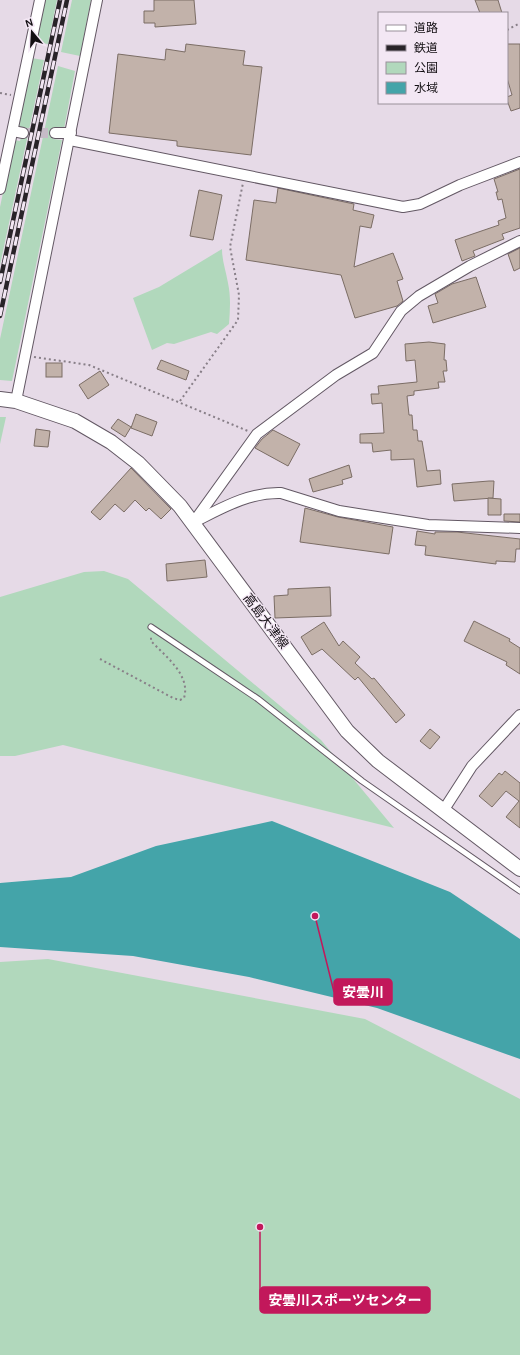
<svg xmlns="http://www.w3.org/2000/svg" width="520" height="1355" font-family="Karla,'Noto Sans JP',sans-serif">
  <style>
    .green { fill: #b1d8bc }
    .water { fill: #44a4a9 }
    .building { fill: #c2b2aa; stroke: #7b6d65 }
    .lines { fill: none; stroke-linecap: round; stroke-linejoin: round }
    .minor-tunnel { stroke: #c6bbc7; stroke-width: 10; stroke-dasharray: 10 5; stroke-linecap: butt }
    .service-casing { stroke: #635864; stroke-width: 7 }
    .minor-casing { stroke: #635864; stroke-width: 12 }
    .secondary-casing { stroke: #635864; stroke-width: 16 }
    .path { stroke: #887f88; stroke-width: 2; stroke-dasharray: 2 3; stroke-linecap: butt }
    .service { stroke: #fff; stroke-width: 5 }
    .minor { stroke: #fff; stroke-width: 10 }
    .secondary { stroke: #fff; stroke-width: 14 }
    .rail-casing { stroke: #282328; stroke-width: 4.5 }
    .rail { stroke: #f3e7f4; stroke-width: 3; stroke-dasharray: 9; stroke-linecap: butt }
    .labels { text-anchor: middle; dominant-baseline: central; stroke-width: 3; stroke-linejoin: round; paint-order: stroke }
    .street-label { font-size: 13px; fill: #120e12; stroke: #f3e7f4 }
    .leader { fill: none; stroke: #c2185b; stroke-width: 1.5 }
    .callout-dot { fill: #c2185b; stroke: #f3e7f4; stroke-width: 1.5 }
    .callout { fill: #c2185b; stroke: #c2185b; stroke-width: 1.5 }
    .callout-label { font-size: 14px; text-anchor: middle; font-weight: bold; fill: #fff }
  </style>
  <rect width="100%" height="100%" fill="#e6dae7"/>
  <g class="green">
    <path d="M 44,0 L 57,0 L 48,44 L 35,42 Z"/>
    <path d="M 72,0 L 91,0 L 80,56 L 61,52 Z"/>
    <path d="M 31,58 L 44,60 L 0,265 L 0,207 L 14,140 L 20,141 L 23,130 L 17,125 Z"/>
    <path d="M 58,66 L 75,71 L 64,129 L 55,129 L 53,139 L 62,140 L 12,381 L 0,380 L 0,339 Z"/>
    <path d="M 222,249 C 222,261 226,271 228,283 C 231,297 230,310 229,324 L 217,334 L 211,332 L 174,344 L 167,343 L 152,350 L 133,298 L 159,287 Z"/>
    <path d="M 0,417 L 6,417 L 0,444 Z"/>
    <path d="M 104,571 L 128,579 L 321,740 L 394,828 L 63,745 L 15,756 L 0,756 L 0,597 L 84,572 Z"/>
    <path d="M 48,959 L 365,1019 L 520,1099 L 520,1355 L 0,1355 L 0,962 Z"/>
  </g>
  <path class="water" d="M 272,821 L 450,892 L 520,939 L 520,1059 L 377,1008 L 249,977 L 133,956 L 0,947 L 0,883 L 71,877 L 156,846 Z"/>
  <g class="building">
    <path d="M 154,0 L 194,0 L 196,24 L 155,27 L 155,23 L 144,23 L 144,11 L 154,11 Z"/>
    <path d="M 475,0 L 498,0 L 502,13 L 480,13 Z"/>
    <path d="M 186,44 L 245,51 L 243,65 L 262,67 L 251,155 L 177,146 L 177,141 L 109,133 L 118,54 L 165,60 L 166,49 L 185,52 Z"/>
    <path d="M 507,44 L 520,44 L 520,108 L 511,111 L 507,100 L 507,97 L 512,95 L 507,78 Z"/>
    <path d="M 520,169 L 520,228 L 502,234 L 504,239 L 473,251 L 475,256 L 462,261 L 455,240 L 499,225 L 498,221 L 506,218 L 502,199 L 498,200 L 496,192 L 498,192 L 494,179 Z"/>
    <path d="M 278,188 L 354,204 L 353,210 L 374,215 L 371,228 L 360,226 L 354,267 L 393,253 L 403,279 L 397,281 L 403,301 L 397,306 L 355,318 L 341,275 L 246,260 L 254,200 L 276,203 Z"/>
    <path d="M 199,190 L 222,195 L 213,240 L 190,236 Z"/>
    <path d="M 520,248 L 520,268 L 514,271 L 508,254 Z"/>
    <path d="M 476,277 L 486,307 L 433,323 L 428,306 L 438,303 L 435,294 L 452,284 Z"/>
    <path d="M 429,342 L 445,344 L 444,360 L 446,360 L 447,371 L 443,371 L 445,382 L 438,382 L 439,388 L 414,391 L 414,395 L 407,396 L 409,415 L 412,415 L 413,430 L 417,430 L 418,441 L 422,441 L 427,471 L 440,470 L 441,484 L 417,487 L 414,459 L 391,460 L 391,450 L 373,452 L 372,443 L 360,443 L 360,434 L 384,433 L 382,403 L 372,404 L 371,394 L 379,394 L 378,386 L 417,382 L 415,360 L 406,361 L 405,344 Z"/>
    <path d="M 161,360 L 189,371 L 186,380 L 157,369 Z"/>
    <rect x="46" y="363" width="16" height="14"/>
    <path d="M 100,371 L 109,385 L 88,399 L 79,385 Z"/>
    <path d="M 136,414 L 157,422 L 152,436 L 131,428 Z"/>
    <path d="M 118,419 L 131,427 L 125,437 L 111,428 Z"/>
    <path d="M 36,429 L 50,431 L 48,447 L 34,446 Z"/>
    <path d="M 273,430 L 300,444 L 288,466 L 255,448 L 262,439 Z"/>
    <path d="M 349,465 L 352,477 L 342,480 L 343,484 L 313,492 L 309,479 Z"/>
    <path d="M 131,468 L 171,509 L 161,519 L 149,508 L 146,511 L 135,500 L 124,512 L 115,504 L 100,520 L 91,512 Z"/>
    <path d="M 489,481 L 494,481 L 493,498 L 454,501 L 452,484 Z"/>
    <path d="M 488,498 L 501,499 L 501,515 L 488,515 Z"/>
    <path d="M 305,508 L 338,517 L 393,527 L 389,554 L 300,542 Z"/>
    <path d="M 504,514 L 520,514 L 520,522 L 504,521 Z"/>
    <path d="M 417,531 L 435,534 L 435,532 L 457,532 L 520,539 L 520,549 L 516,549 L 515,562 L 496,561 L 496,564 L 425,555 L 426,546 L 415,545 Z"/>
    <path d="M 205,560 L 207,577 L 167,581 L 166,564 Z"/>
    <path d="M 330,587 L 331,616 L 275,618 L 274,596 L 288,595 L 288,589 Z"/>
    <path d="M 474,621 L 510,639 L 509,641 L 520,648 L 520,674 L 506,665 L 507,662 L 464,641 Z"/>
    <path d="M 324,622 L 339,646 L 343,641 L 360,657 L 355,663 L 372,679 L 374,678 L 405,715 L 396,723 L 358,677 L 355,680 L 322,649 L 312,655 L 301,637 Z"/>
    <path d="M 430,729 L 440,737 L 430,749 L 420,741 Z"/>
    <path d="M 505,771 L 520,783 L 520,828 L 506,817 L 519,801 L 506,791 L 492,807 L 479,796 L 499,773 L 502,775 Z"/>
  </g>
  <g class="lines">
    <path class="minor-tunnel" d="M 23,133 L 55,133"/>
    <g class="service-casing">
      <path id="service" d="M 151,627 L 258,699 L 362,781 L 520,891"/>
    </g>
    <g class="minor-casing">
      <g id="minor">
        <path d="M 13,131 L 23,133"/>
        <path d="M 55,133 L 71,133"/>
        <path d="M 70,140 L 403,207 L 420,204 L 460,185 L 520,162"/>
        <path d="M 0,189 L 40,0"/>
        <path d="M 16,401 L 97,0"/>
        <path d="M 194,522 C 222,508 249,492 281,493 L 339,511 L 428,525 L 520,528"/>
        <path d="M 193,523 L 257,434 L 336,375 L 373,353 L 401,311 L 419,296 L 470,266 L 520,241"/>
        <path d="M 443,811 L 472,766 L 520,715"/>
      </g>
    </g>
    <g class="secondary-casing">
      <path id="secondary" d="M 0,399 L 16,401 L 75,421 L 111,442 L 138,463 L 180,506 L 347,731 L 378,761 L 520,869"/>
    </g>
    <g class="path">
      <path d="M 507,30 L 520,23"/>
      <path d="M 0,93 L 11,95"/>
      <path d="M 34,357 L 89,365 L 248,431"/>
      <path d="M 180,401 L 238,320 L 239,295 L 230,247 L 243,183"/>
      <path d="M 100,659 L 173,698 L 180,700 L 184,698 C 191,675 165,656 151,641 L 151,635"/>
    </g>
    <use href="#service" class="service"/>
    <use href="#minor" class="minor"/>
    <use href="#secondary" class="secondary"/>
    <g class="rail-casing">
      <g id="rail">
        <path d="M 0,282 L 60,0"/>
        <path d="M 0,316 L 67,0"/>
      </g>
    </g>
    <use href="#rail" class="rail"/>
  </g>
  <g class="labels">
    <g class="street-label">
      <text transform="translate(266 621) rotate(53)">高島大津線</text>
    </g>
  </g>
  <path class="leader" d="M315 916L334 992M260 1227L260 1300"/>
  <g class="callout-dot">
    <circle cx="315" cy="916" r="4"/>
    <circle cx="260" cy="1227" r="4"/>
  </g>
  <g class="callout">
    <rect x="334" y="979" width="58" height="26" rx="4"/>
    <rect x="260" y="1287" width="170" height="26" rx="4"/>
  </g>
  <g class="callout-label">
    <text x="363" y="997">安曇川</text>
    <text x="345" y="1305">安曇川スポーツセンター</text>
  </g>
  <rect x="378" y="12" width="130" height="92" fill="#f3e7f4" stroke="#99909a"/>
  <rect x="386" y="25" width="20" height="6" fill="#ffffff" stroke="#99909a"/>
  <text x="414" y="32" font-size="12" fill="#120e12">道路</text>
  <rect x="386" y="45" width="20" height="6" fill="#282328" stroke="#99909a"/>
  <text x="414" y="52" font-size="12" fill="#120e12">鉄道</text>
  <rect x="386" y="62" width="20" height="12" fill="#b1d8bc" stroke="#99909a"/>
  <text x="414" y="72" font-size="12" fill="#120e12">公園</text>
  <rect x="386" y="82" width="20" height="12" fill="#44a4a9" stroke="#99909a"/>
  <text x="414" y="92" font-size="12" fill="#120e12">水域</text>
  <g transform="translate(32 32) rotate(342)" stroke="#f3e7f4" stroke-width="3" paint-order="stroke">
  <path d="M0-3L7 15L0 10L-7 15Z" fill="#120e12"/>
  <text y="-6" font-size="11" font-weight="bold" text-anchor="middle" fill="#120e12">N</text>
  </g>
</svg>
